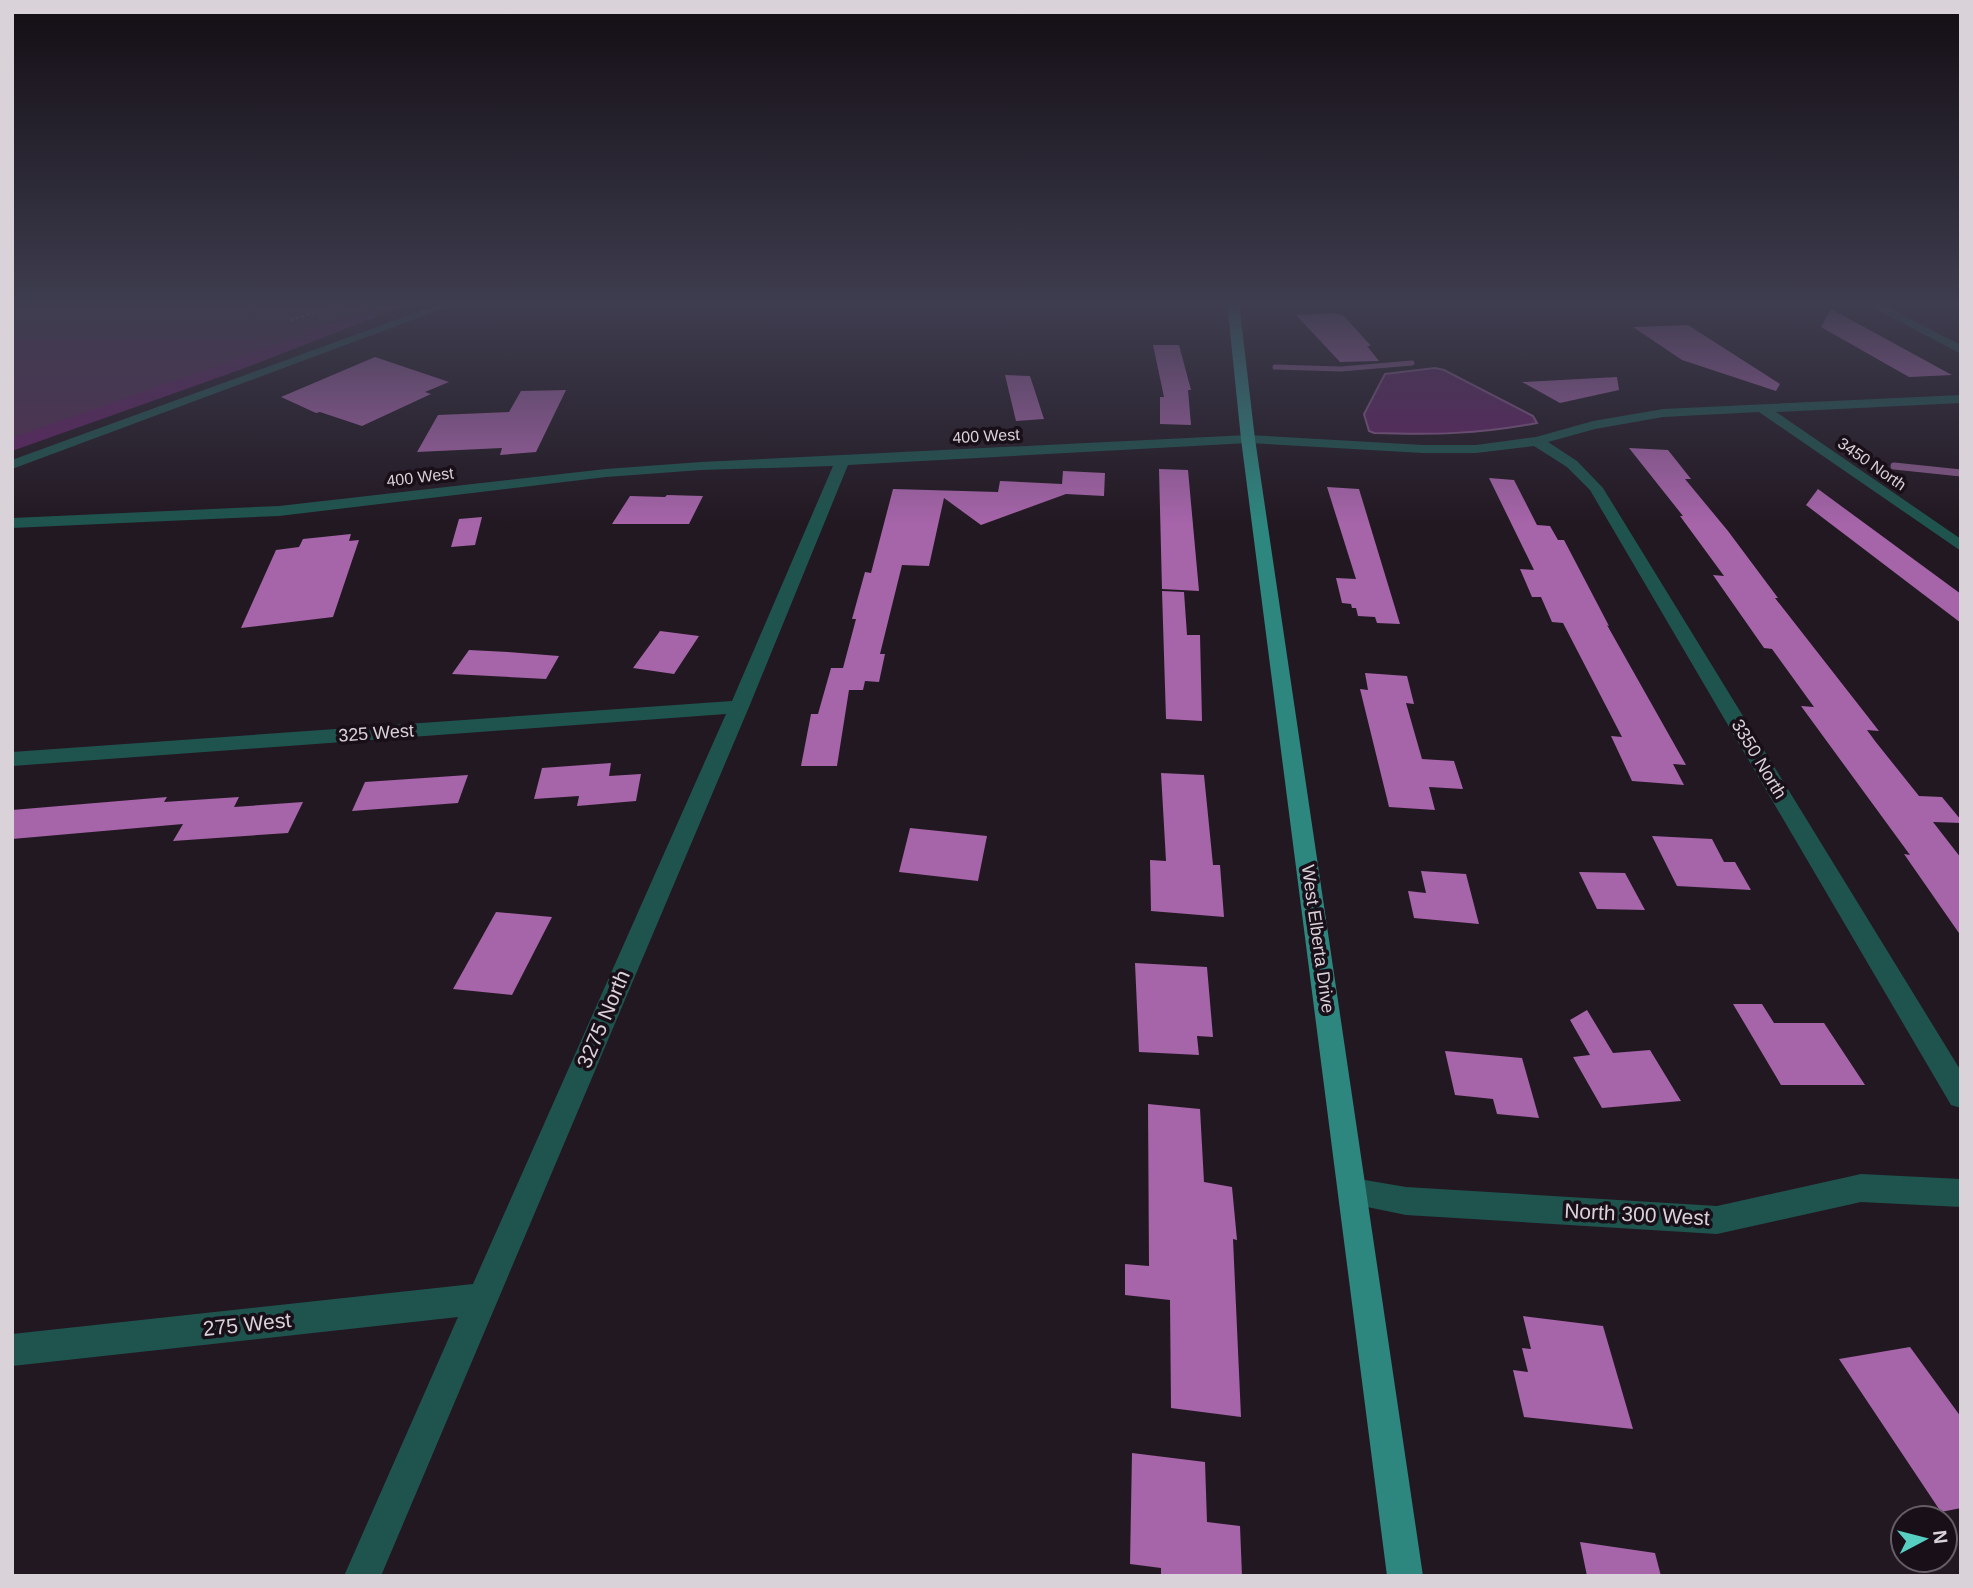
<svg xmlns="http://www.w3.org/2000/svg" width="1973" height="1588" font-family="Helvetica,sans-serif">
  <style>
    .green { fill: #542f56 }
    .water { fill: #612364; stroke: #855887; stroke-width: 2 }
    .lines { fill: none; stroke-linecap: round; stroke-linejoin: round }
    .stream-far1 { stroke: #855887; stroke-width: 5 }
    .stream { stroke: #855887; stroke-width: 7 }
    .canal { fill: #612364; fill-rule: evenodd }
    .building { fill: #a664a9 }
    .path { stroke: #867e86; stroke-width: 2.5; stroke-dasharray: 2 3.5; stroke-linecap: butt }
    .minor { fill: #1f544e; fill-rule: evenodd }
    .major { fill: #2d877f; fill-rule: evenodd }
    .labels { text-anchor: middle; dominant-baseline: central; stroke-width: 7; stroke-linejoin: round; paint-order: stroke }
    .far-street-label { font-size: 16px; fill: #d9d2d9; stroke: #180f19 }
    .street-label { font-size: 18px; fill: #d9d2d9; stroke: #180f19 }
    .near-street-label { font-size: 21px; fill: #d9d2d9; stroke: #180f19 }
  </style>
  <rect width="100%" height="100%" fill="#221822"/>
  <path class="green" d="M 12,302 L 407,302 L 12,443 Z"/>
  <path class="water" d="M 1435,368 L 1444,370 L 1533,416 L 1537,423 C 1478,434 1434,435 1374,433 L 1369,431 L 1364,414 L 1385,374 Z"/>
  <g class="lines">
    <path class="stream-far1" d="M 1275,367 L 1341,369 L 1412,363"/>
    <path class="stream" d="M 1894,466 L 1961,473"/>
    <path class="canal" d="M 387,302 L 409,302 L 407,305 L 245,368 L 12,451 L 12,438 L 233,360 Z"/>
  </g>
  <g class="building">
    <path d="M 1831,309 L 1952,375 L 1909,377 L 1821,327 Z"/>
    <path d="M 1336,313 L 1344,316 L 1371,346 L 1367,346 L 1379,361 L 1340,362 L 1296,315 Z"/>
    <path d="M 1688,325 L 1780,384 L 1776,391 L 1682,360 L 1633,327 Z"/>
    <path d="M 1153,345 L 1179,345 L 1191,390 L 1188,390 L 1191,425 L 1160,424 L 1160,397 L 1164,397 Z"/>
    <path d="M 375,357 L 449,382 L 425,392 L 431,394 L 362,426 L 320,412 L 316,413 L 281,397 Z"/>
    <path d="M 1005,375 L 1030,376 L 1044,419 L 1016,421 Z"/>
    <path d="M 1617,377 L 1619,390 L 1560,403 L 1522,382 Z"/>
    <path d="M 566,390 L 536,452 L 500,455 L 502,448 L 417,452 L 438,415 L 509,412 L 521,391 Z"/>
    <path d="M 1629,448 L 1668,450 L 1691,479 L 1685,479 L 1728,531 L 1778,598 L 1775,598 L 1879,731 L 1867,730 L 1875,741 L 1919,796 L 1942,797 L 1961,820 L 1961,823 L 1933,822 L 1961,858 L 1961,936 L 1904,854 L 1910,855 L 1801,706 L 1814,707 L 1772,649 L 1764,648 L 1713,575 L 1724,576 L 1680,516 L 1683,516 Z"/>
    <path d="M 1159,469 L 1188,470 L 1199,591 L 1162,589 Z"/>
    <path d="M 1063,471 L 1105,473 L 1104,496 L 1066,494 L 981,525 L 944,498 L 929,566 L 902,565 L 880,654 L 885,654 L 879,682 L 865,681 L 863,690 L 849,690 L 837,766 L 801,766 L 811,714 L 818,714 L 831,668 L 843,668 L 856,619 L 852,619 L 865,572 L 871,573 L 893,489 L 998,492 L 1000,481 L 1062,484 Z"/>
    <path d="M 1489,478 L 1514,480 L 1537,525 L 1550,526 L 1558,540 L 1564,540 L 1609,626 L 1607,625 L 1686,765 L 1673,764 L 1684,785 L 1632,781 L 1611,736 L 1622,737 L 1563,623 L 1552,622 L 1541,597 L 1532,597 L 1520,569 L 1534,570 Z"/>
    <path d="M 1327,487 L 1359,489 L 1400,624 L 1377,623 L 1375,617 L 1358,616 L 1356,608 L 1352,608 L 1351,604 L 1342,603 L 1336,578 L 1356,579 Z"/>
    <path d="M 1818,489 L 1961,594 L 1961,623 L 1806,505 Z"/>
    <path d="M 667,495 L 703,496 L 689,524 L 612,524 L 630,496 L 665,497 Z"/>
    <path d="M 482,517 L 475,545 L 451,547 L 459,519 Z"/>
    <path d="M 351,534 L 349,541 L 359,540 L 333,617 L 241,628 L 276,550 L 299,547 L 303,539 Z"/>
    <path d="M 1162,591 L 1184,592 L 1187,635 L 1200,635 L 1202,721 L 1166,719 Z"/>
    <path d="M 660,631 L 699,636 L 674,674 L 633,668 Z"/>
    <path d="M 469,650 L 508,652 L 559,656 L 546,679 L 452,674 Z"/>
    <path d="M 1365,673 L 1407,676 L 1414,704 L 1406,703 L 1422,759 L 1454,761 L 1463,789 L 1429,787 L 1435,810 L 1389,807 L 1360,689 L 1368,690 Z"/>
    <path d="M 611,763 L 609,776 L 641,774 L 636,801 L 577,806 L 579,796 L 534,799 L 542,768 Z"/>
    <path d="M 1161,773 L 1204,775 L 1213,865 L 1220,865 L 1224,917 L 1151,911 L 1150,860 L 1166,861 Z"/>
    <path d="M 468,775 L 458,803 L 352,811 L 365,782 Z"/>
    <path d="M 167,797 L 164,802 L 239,797 L 234,807 L 303,802 L 288,833 L 173,841 L 183,824 L 12,839 L 12,810 Z"/>
    <path d="M 910,828 L 987,836 L 978,881 L 899,872 Z"/>
    <path d="M 1652,836 L 1712,839 L 1724,862 L 1735,862 L 1751,890 L 1677,886 Z"/>
    <path d="M 1421,871 L 1466,874 L 1479,924 L 1414,918 L 1408,891 L 1426,893 Z"/>
    <path d="M 1579,872 L 1625,873 L 1645,910 L 1597,909 Z"/>
    <path d="M 496,912 L 552,917 L 512,995 L 453,989 Z"/>
    <path d="M 1135,963 L 1207,967 L 1213,1037 L 1197,1036 L 1199,1055 L 1139,1052 Z"/>
    <path d="M 1733,1004 L 1762,1004 L 1774,1023 L 1824,1023 L 1865,1085 L 1781,1085 Z"/>
    <path d="M 1587,1010 L 1613,1053 L 1650,1050 L 1681,1101 L 1602,1108 L 1573,1057 L 1590,1055 L 1570,1020 Z"/>
    <path d="M 1445,1051 L 1522,1058 L 1539,1118 L 1497,1114 L 1493,1099 L 1455,1095 Z"/>
    <path d="M 1148,1104 L 1200,1109 L 1204,1182 L 1232,1187 L 1237,1240 L 1233,1239 L 1241,1417 L 1171,1408 L 1170,1300 L 1125,1295 L 1125,1264 L 1149,1266 Z"/>
    <path d="M 1523,1316 L 1603,1326 L 1633,1429 L 1524,1417 L 1513,1370 L 1528,1372 L 1522,1348 L 1531,1349 Z"/>
    <path d="M 1910,1347 L 1961,1417 L 1961,1508 L 1941,1512 L 1839,1359 Z"/>
    <path d="M 1132,1453 L 1205,1462 L 1207,1522 L 1240,1526 L 1242,1576 L 1161,1576 L 1161,1568 L 1130,1564 Z"/>
    <path d="M 1580,1542 L 1655,1553 L 1661,1576 L 1587,1576 Z"/>
  </g>
  <g class="lines">
    <path class="path" d="M 291,320 L 346,302"/>
    <g class="minor">
      <path d="M 445,302 L 461,302 L 12,469 L 12,460 Z"/>
      <path d="M 1621,302 L 1631,302 L 1633,304 L 1627,307 Z"/>
      <path d="M 1863,302 L 1877,302 L 1961,345 L 1961,354 Z"/>
      <path d="M 1961,395 L 1961,403 L 1776,412 L 1961,539 L 1961,551 L 1759,412 L 1663,417 L 1595,429 L 1548,442 L 1577,461 L 1603,488 L 1961,1071 L 1961,1108 L 1951,1105 L 1590,490 L 1567,467 L 1534,446 L 1476,453 L 1423,453 L 1248,443 L 848,465 L 749,707 L 381,1576 L 344,1576 L 458,1317 L 12,1366 L 12,1334 L 473,1284 L 726,714 L 12,766 L 12,752 L 732,701 L 833,466 L 701,470 L 606,477 L 279,516 L 12,528 L 12,518 L 279,506 L 606,469 L 701,462 L 1248,435 L 1423,445 L 1476,445 L 1536,437 L 1593,421 L 1663,409 Z"/>
      <path d="M 1861,1174 L 1961,1179 L 1961,1207 L 1861,1202 L 1717,1234 L 1406,1215 L 1343,1202 L 1338,1192 L 1343,1182 L 1353,1178 L 1406,1187 L 1717,1206 Z"/>
    </g>
    <path class="major" d="M 1227,302 L 1239,302 L 1255,439 L 1423,1576 L 1387,1576 L 1241,439 Z"/>
  </g>
  <linearGradient id="sky" x2="0" y2="1"><stop stop-color="#130d13"/><stop offset="0.58" stop-color="#3e3d4f"/><stop offset="1" stop-color="#3e3d4f" stop-opacity="0"/></linearGradient>
  <rect width="1973" height="524" fill="url(#sky)"/>
  <g class="labels">
    <g class="far-street-label">
      <text transform="translate(986 436) rotate(-3)">400 West</text>
      <text transform="translate(1872 464) rotate(35)">3450 North</text>
      <text transform="translate(420 477) rotate(-7)">400 West</text>
    </g>
    <g class="street-label">
      <text transform="translate(376 733) rotate(-4)">325 West</text>
      <text transform="translate(1759 759) rotate(59)">3350 North</text>
      <text transform="translate(1318 939) rotate(82)">West Elberta Drive</text>
    </g>
    <g class="near-street-label">
      <text transform="translate(603 1019) rotate(-67)">3275 North</text>
      <text transform="translate(1637 1214) rotate(3)">North 300 West</text>
      <text transform="translate(247 1324) rotate(-6)">275 West</text>
    </g>
  </g>
  <rect width="1973" height="1588" fill="none" stroke="#d9d2d9" stroke-width="28"/>
  <g transform="translate(1924 1539) rotate(83)"><circle r="33" fill="#180f19" stroke="#655d66" stroke-width="2"/>
  <path d="M0-5L12 26L0 18L-12 26Z" fill="#57cec2"/>
  <text y="-10" font-size="19" font-weight="bold" text-anchor="middle" fill="#d9d2d9">N</text>
  </g>
</svg>
